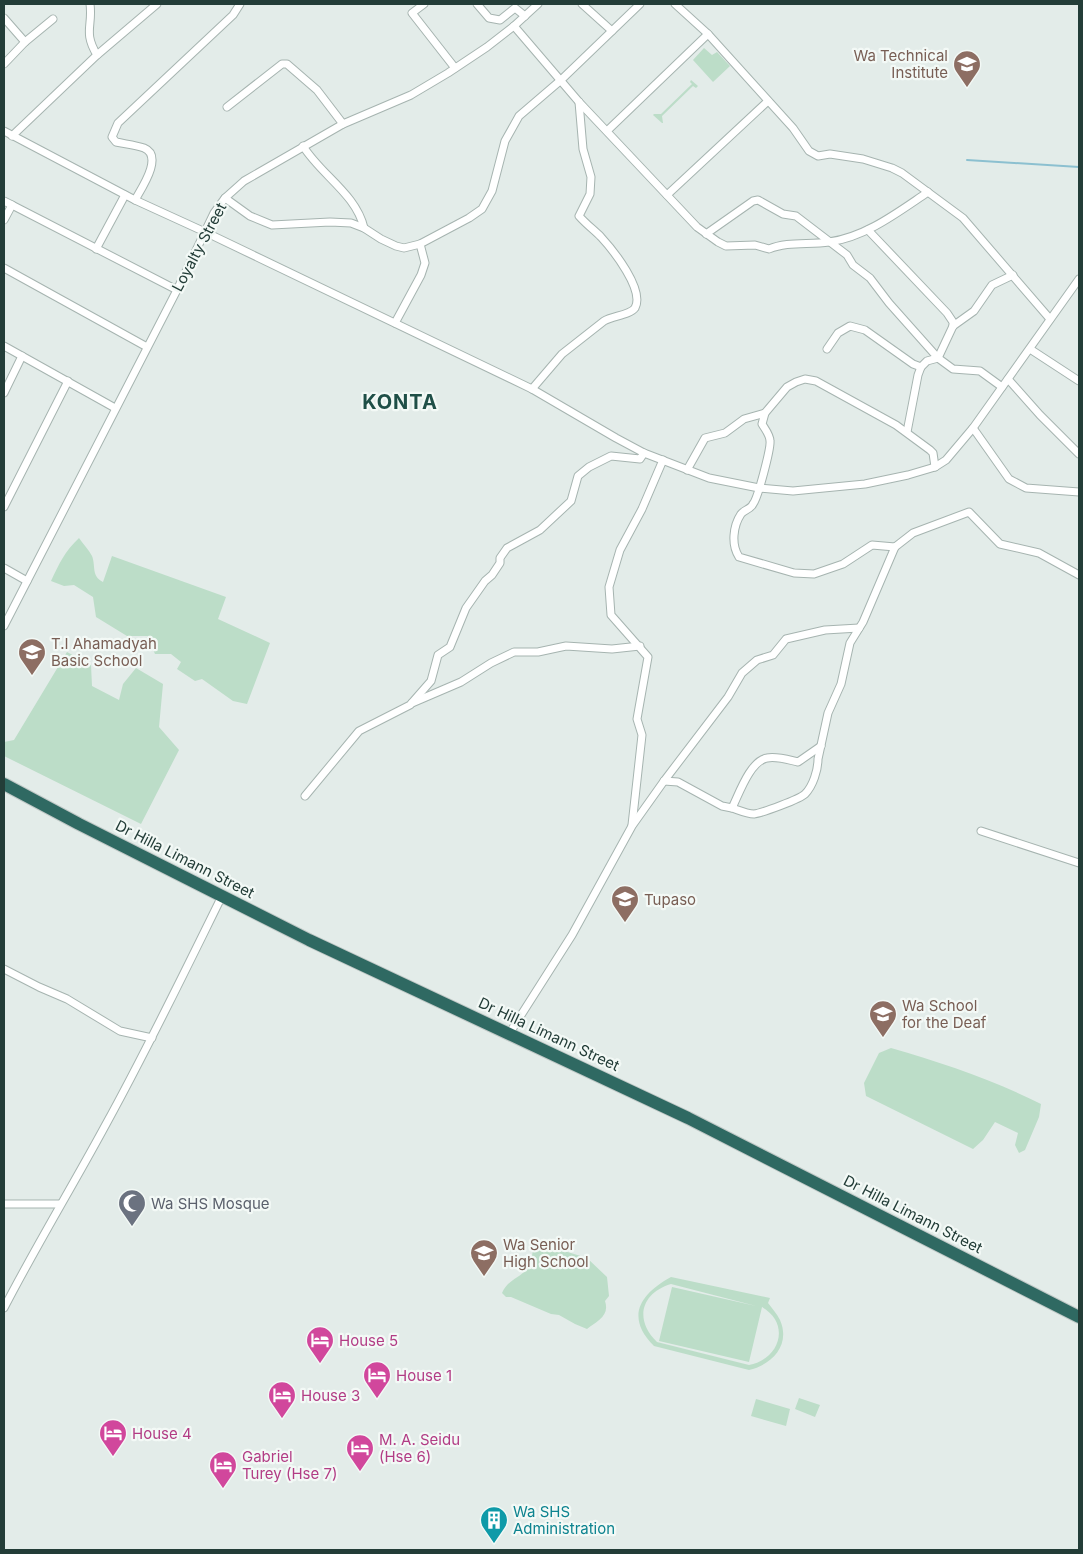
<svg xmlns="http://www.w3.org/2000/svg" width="1083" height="1554" font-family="Inter,sans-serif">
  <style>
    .green { fill: #bcddc8; fill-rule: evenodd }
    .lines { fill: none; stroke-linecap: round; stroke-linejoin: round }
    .stream { stroke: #8cc0d0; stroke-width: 2 }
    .street-casing { stroke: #a6b4b0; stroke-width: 9 }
    .highway-casing { stroke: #c1c9c7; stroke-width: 14 }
    .street { stroke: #fff; stroke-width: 7 }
    .highway { stroke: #2f6962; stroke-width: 12 }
    .labels { text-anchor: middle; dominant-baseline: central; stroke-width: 4.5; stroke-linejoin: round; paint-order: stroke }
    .education-label { font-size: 15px; fill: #785e54; stroke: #f3f9f6; text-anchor: start }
    .street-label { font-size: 15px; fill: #233d38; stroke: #f3f9f6 }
    .worship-label { font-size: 15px; fill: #5b616d; stroke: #f3f9f6; text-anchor: start }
    .hotel-label { font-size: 15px; fill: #b23c85; stroke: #f3f9f6; text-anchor: start }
    .culture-label { font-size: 15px; fill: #0d838f; stroke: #f3f9f6; text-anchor: start }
    .district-label { font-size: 20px; font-weight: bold; letter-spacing: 1px; fill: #1f4f47; stroke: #f3f9f6 }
  </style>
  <rect width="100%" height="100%" fill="#e3ece9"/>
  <g class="green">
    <path d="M 704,48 L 712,55 L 717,52 L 730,66 L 713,82 L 693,60 Z"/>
    <path d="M 691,80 L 698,86 L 696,88 L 693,86 L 662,116 L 663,123 L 662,123 L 653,115 L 654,114 L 661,114 L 692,84 L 690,82 Z"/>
    <path d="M 79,538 C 83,544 89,550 92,556 C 96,566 91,576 103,582 L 112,556 L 226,597 L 218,619 L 270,643 L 247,704 L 233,701 L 202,679 L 195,681 L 177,669 L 181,662 L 171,654 L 155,654 L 147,636 L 127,636 L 96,617 L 93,597 L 74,585 L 64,586 L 51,581 C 59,564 65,551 79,538 Z"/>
    <path d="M 67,652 L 91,665 L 92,686 L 119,700 L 123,684 L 136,668 L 163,684 L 159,727 L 179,750 L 141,824 L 4,756 L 4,742 L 14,740 Z"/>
    <path d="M 891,1048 C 943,1063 993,1080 1041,1104 L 1039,1117 L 1025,1150 L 1019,1153 L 1015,1145 L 1018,1133 L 995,1122 L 983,1140 L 973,1149 L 866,1096 L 864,1083 L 879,1053 Z"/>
    <path d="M 545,1245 L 587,1258 L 607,1277 L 609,1296 L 605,1301 C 610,1316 597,1321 587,1329 L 575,1324 L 559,1315 L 551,1314 L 511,1297 L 506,1297 L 502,1293 C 511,1273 530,1281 533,1249 Z"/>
    <path d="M 671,1277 L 770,1298 L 768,1303 C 772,1308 777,1314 780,1320 C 791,1345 772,1365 749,1370 L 654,1346 C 625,1317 640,1294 671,1277 ZM 671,1284 L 756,1306 L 672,1287 L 659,1341 L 749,1362 L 762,1307 C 791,1324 780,1359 749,1365 L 657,1342 C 634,1320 641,1293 671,1284 Z"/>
    <path d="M 799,1398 L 820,1405 L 815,1417 L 795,1409 Z"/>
    <path d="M 756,1399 L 790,1409 L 786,1426 L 751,1416 Z"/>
  </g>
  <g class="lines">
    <path class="stream" d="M 967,160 L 1079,167"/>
    <g class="street-casing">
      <g id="street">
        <path d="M 90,4 C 93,26 83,32 97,55"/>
        <path d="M 424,4 L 412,13 L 455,68"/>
        <path d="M 477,4 L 489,18 L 500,20 L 515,8 L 525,16"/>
        <path d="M 582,4 L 612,31"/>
        <path d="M 675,4 L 708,34 L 793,128 L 809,151 L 818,156 L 830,154 L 863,159 L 892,168 L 902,173 L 963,218 L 1050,319"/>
        <path d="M 4,18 L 25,42"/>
        <path d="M 514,26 L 579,102 L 697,227 L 718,242 L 726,246 L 755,245 L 769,249 C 787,241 809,245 829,242 C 866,237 898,212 928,192"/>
        <path d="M 4,64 L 25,42 L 53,19"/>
        <path d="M 227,107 L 282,64 L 287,64 L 317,90 L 343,124"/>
        <path d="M 4,131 L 135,200 L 205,232 L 532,389 L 616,438 L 644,453 L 709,478 L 759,488 L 793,491 L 865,484 L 908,475 L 935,467 L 946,460 L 973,428 L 1079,279"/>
        <path d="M 607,131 L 708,34"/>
        <path d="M 12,136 L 97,55 L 157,4"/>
        <path d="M 303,146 C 321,175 356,194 364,228"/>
        <path d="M 667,195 L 768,101"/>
        <path d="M 225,198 L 250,216 L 272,225 L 330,222 L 351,223 L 364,228 L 381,239 L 396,246 L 404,248 L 420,244 L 469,218 L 482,209 L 492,191 L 505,141 L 519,116 L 561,80 L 640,4"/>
        <path d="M 135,200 C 141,189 164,156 144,148 C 135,145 125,144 116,142 L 112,137 L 118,123 L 233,15 L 240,4"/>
        <path d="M 4,201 L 12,205 L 4,220"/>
        <path d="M 12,205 L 177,290"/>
        <path d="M 868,230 L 947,313 L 953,322 L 953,326"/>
        <path d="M 706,234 L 753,201 L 758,200 L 783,214 L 796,216 L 847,255 L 853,265 L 870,278 L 889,303 L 938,358 L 953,369 L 980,371 L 1002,387"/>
        <path d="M 96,249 L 125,195"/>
        <path d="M 4,268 L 147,347"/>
        <path d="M 395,323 L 421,275 L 425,263 L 420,244"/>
        <path d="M 4,346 L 115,408"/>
        <path d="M 827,349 L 838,333 L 850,326 L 865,330 L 913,364 L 921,367 L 927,361 L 938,358 L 953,326 L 974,311 L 992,285 L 1013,275"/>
        <path d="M 1030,349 L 1079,381"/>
        <path d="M 1008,379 L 1040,415 L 1079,454"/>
        <path d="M 532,389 L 562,354 L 604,321 C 612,316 630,315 635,308 C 645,290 613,250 601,237 C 594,230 586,224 579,216 L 590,194 L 591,177 L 583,149 L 579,102"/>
        <path d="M 4,393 L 22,356"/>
        <path d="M 765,413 L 762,424 C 765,429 770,435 770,441 C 771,448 758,498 753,504 C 751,509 744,510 741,514 C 733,526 731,545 739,557 L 794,573 L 814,574 L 843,564 L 872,545 L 895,547 L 913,533 L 969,512 L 1000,544 L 1039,553 L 1079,575"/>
        <path d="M 973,428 L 1009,479 L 1026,488 L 1079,492"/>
        <path d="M 907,432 L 918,375 L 921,367"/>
        <path d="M 687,470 L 705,438 L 725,433 L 744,419 L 765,413 L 787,387 L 796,382 L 805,379 L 816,381 L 896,425 L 930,450 L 933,453 L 935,467"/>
        <path d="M 4,507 L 68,381"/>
        <path d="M 4,568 L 27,581"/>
        <path d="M 4,626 L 177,290 L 214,213 L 225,198 L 244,181 L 343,124 L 411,95 L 448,73 L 487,47 L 514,26 L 538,4"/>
        <path d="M 412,703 L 461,682 L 491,663 L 514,652 L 538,652 L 566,646 L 612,649 L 640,646"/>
        <path d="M 664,781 L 678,782 L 722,806 L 732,808 C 739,794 750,761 767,758 C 777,756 789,760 798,762 L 821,746"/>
        <path d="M 305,796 L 359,731 L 410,705 L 431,681 L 438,655 L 450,647 L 466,608 L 485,581 L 492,575 L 500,563 L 500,558 L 507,548 L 540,530 L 571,501 L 578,476 L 589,467 L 611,456 L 640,459 L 644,453"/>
        <path d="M 732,808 C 738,810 747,814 754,814 C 762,813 800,799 805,794 C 813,786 818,770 818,759 L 828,713 L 841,684 L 850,643 L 863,622 L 895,547"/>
        <path d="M 632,825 L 642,735 L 637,719 L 648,657 L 611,615 L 609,587 L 620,550 L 642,509 L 663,460"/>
        <path d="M 981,831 L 1079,863"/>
        <path d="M 4,969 L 39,987 L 67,999 L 120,1031 L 152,1038"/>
        <path d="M 509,1034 L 572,935 L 632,826 L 664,781 L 728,697 L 742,673 L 757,660 L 773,655 L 786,639 L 825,630 L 859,628"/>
        <path d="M 4,1204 L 60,1204"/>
        <path d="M 4,1308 C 36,1246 72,1187 105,1126 C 147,1050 184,973 222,896"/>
      </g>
    </g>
    <g class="highway-casing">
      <path id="highway" d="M 4,784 L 79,824 L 309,940 L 688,1118 L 1079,1317"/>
    </g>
    <use href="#street" class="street"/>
    <use href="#highway" class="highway"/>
  </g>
  <defs>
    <g id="school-pin" transform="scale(1.4375)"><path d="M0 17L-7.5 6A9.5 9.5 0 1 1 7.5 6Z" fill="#8d6e63" stroke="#f3f9f6"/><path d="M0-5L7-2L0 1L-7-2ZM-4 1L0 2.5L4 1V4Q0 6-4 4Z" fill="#fff"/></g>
    <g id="mosque-pin" transform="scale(1.4375)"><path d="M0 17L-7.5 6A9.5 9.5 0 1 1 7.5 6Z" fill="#6b7280" stroke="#f3f9f6"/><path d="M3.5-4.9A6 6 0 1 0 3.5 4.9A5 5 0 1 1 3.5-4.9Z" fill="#fff"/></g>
    <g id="hotel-pin" transform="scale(1.4375)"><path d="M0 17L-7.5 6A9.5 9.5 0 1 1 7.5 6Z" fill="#d1479c" stroke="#f3f9f6"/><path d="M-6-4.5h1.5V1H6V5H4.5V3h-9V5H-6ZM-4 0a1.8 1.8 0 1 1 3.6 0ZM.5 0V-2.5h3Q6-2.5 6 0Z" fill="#fff"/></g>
    <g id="building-pin" transform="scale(1.4375)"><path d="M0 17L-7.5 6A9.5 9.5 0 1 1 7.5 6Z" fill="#0f9aa8" stroke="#f3f9f6"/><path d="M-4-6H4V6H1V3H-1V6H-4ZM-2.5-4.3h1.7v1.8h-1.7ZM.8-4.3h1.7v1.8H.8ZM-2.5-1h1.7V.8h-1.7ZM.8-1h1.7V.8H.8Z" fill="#fff"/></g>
  </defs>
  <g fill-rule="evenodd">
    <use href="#school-pin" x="967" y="64"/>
    <use href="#school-pin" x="32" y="652"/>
    <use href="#school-pin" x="625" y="899"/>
    <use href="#school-pin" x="883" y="1014"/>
    <use href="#mosque-pin" x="132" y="1203"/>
    <use href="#school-pin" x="484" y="1253"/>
    <use href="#hotel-pin" x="320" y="1340"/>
    <use href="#hotel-pin" x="377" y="1375"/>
    <use href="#hotel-pin" x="282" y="1395"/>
    <use href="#hotel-pin" x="113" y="1433"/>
    <use href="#hotel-pin" x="360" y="1448"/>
    <use href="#hotel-pin" x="223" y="1465"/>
    <use href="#building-pin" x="494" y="1520"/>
  </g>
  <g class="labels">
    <g class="education-label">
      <text x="948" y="55" text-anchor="end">Wa Technical<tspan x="948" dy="17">Institute</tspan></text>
      <text x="51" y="643">T.I Ahamadyah<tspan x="51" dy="17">Basic School</tspan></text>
      <text x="644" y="899">Tupaso</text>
      <text x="902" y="1005">Wa School<tspan x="902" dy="17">for the Deaf</tspan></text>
      <text x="503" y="1244">Wa Senior<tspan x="503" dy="17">High School</tspan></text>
    </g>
    <g class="street-label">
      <text transform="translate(199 247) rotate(-62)">Loyalty Street</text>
      <text transform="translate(185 859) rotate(27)">Dr Hilla Limann Street</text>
      <text transform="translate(549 1034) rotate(25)">Dr Hilla Limann Street</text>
      <text transform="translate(913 1214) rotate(27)">Dr Hilla Limann Street</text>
    </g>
    <g class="worship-label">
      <text x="151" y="1203">Wa SHS Mosque</text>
    </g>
    <g class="hotel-label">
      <text x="339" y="1340">House 5</text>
      <text x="396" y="1375">House 1</text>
      <text x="301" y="1395">House 3</text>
      <text x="132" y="1433">House 4</text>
      <text x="379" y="1439">M. A. Seidu<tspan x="379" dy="17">(Hse 6)</tspan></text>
      <text x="242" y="1456">Gabriel<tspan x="242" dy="17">Turey (Hse 7)</tspan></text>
    </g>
    <g class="culture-label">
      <text x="513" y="1511">Wa SHS<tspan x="513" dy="17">Administration</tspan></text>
    </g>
    <g class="district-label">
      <text x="400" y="402">KONTA</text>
    </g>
  </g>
  <rect width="1083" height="1554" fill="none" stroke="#233d38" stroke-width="10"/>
</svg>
